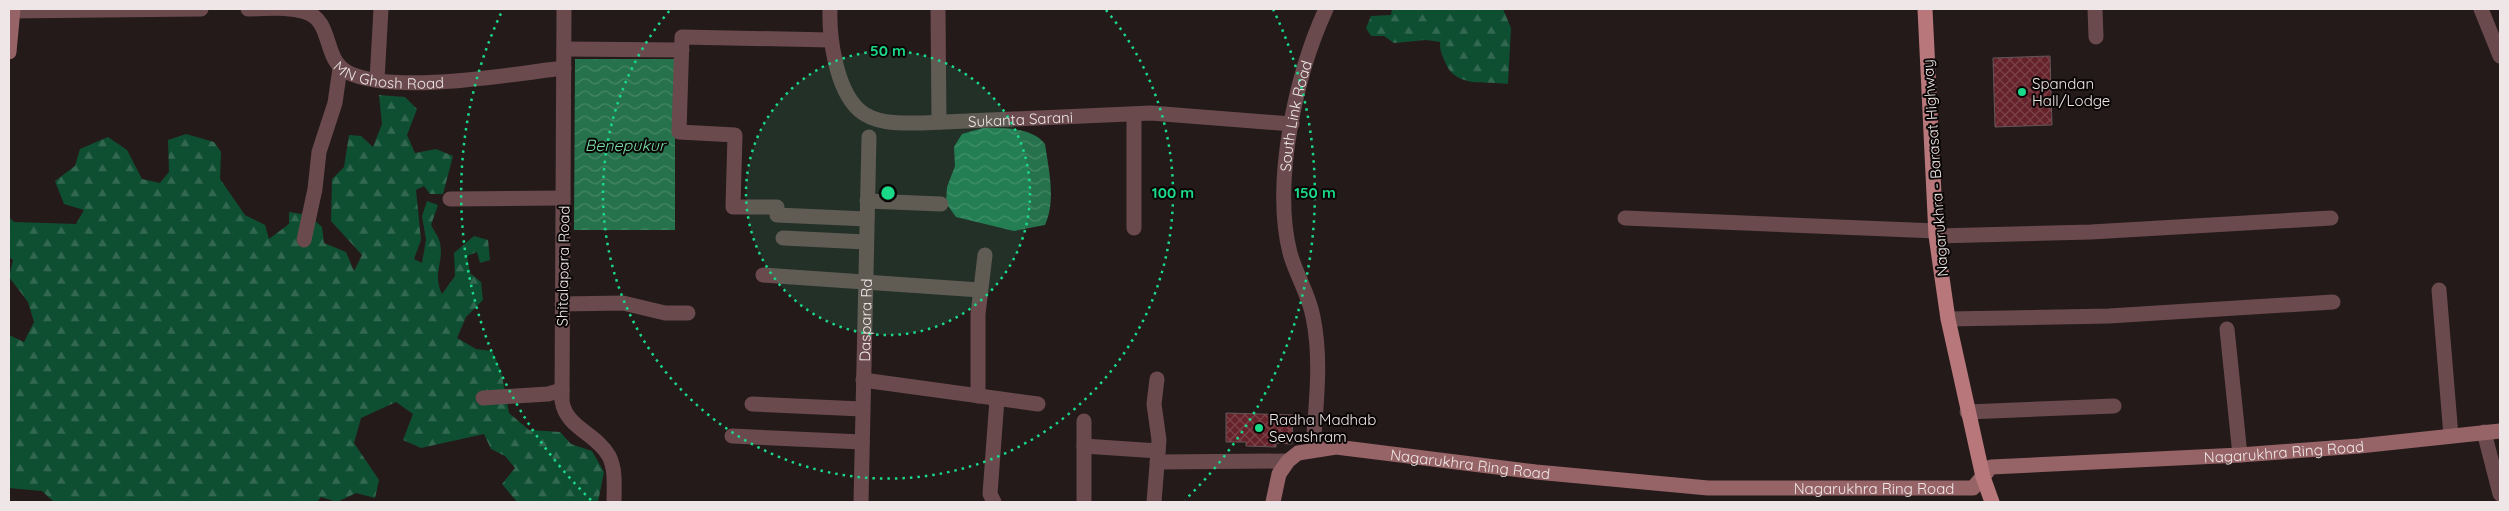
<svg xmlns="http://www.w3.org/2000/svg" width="2509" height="511" font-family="Quicksand,sans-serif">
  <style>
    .forest { fill: url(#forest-firs) }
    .water { fill: url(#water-waves) }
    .building { fill: url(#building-cross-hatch); stroke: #635657 }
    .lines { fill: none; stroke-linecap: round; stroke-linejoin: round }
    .minor { stroke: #6a4a4c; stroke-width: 15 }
    .tertiary { stroke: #6a4a4c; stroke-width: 15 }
    .secondary { stroke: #966366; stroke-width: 15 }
    .primary { stroke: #b8777a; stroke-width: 15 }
    .ring { fill: none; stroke: #1ad988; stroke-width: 2.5; stroke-dasharray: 2.5 5 }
    .poi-dot { fill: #1ad988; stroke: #0a0606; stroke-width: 2 }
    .labels { text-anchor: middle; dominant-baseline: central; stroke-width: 4; stroke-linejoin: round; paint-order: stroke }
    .street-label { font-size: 15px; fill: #efe7e7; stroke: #0a0606 }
    .poi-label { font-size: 15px; fill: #efe7e7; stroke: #0a0606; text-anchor: start }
    .water-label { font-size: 16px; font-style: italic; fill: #79dfa6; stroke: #0a0606 }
    .centre { fill: #1ad988; stroke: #0a0606; stroke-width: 2.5 }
    .ring-label { font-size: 15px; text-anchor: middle; font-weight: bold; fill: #1ad988; stroke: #0a0606; stroke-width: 4; stroke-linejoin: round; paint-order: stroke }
  </style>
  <defs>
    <pattern id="forest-firs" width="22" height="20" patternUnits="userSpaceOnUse" patternTransform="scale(1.25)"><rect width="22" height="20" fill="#0f4f31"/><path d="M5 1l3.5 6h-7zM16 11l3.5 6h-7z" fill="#32684f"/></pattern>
    <pattern id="water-waves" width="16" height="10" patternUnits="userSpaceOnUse" patternTransform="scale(1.25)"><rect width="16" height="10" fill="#26724c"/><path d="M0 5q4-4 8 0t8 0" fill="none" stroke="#468666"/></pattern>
    <pattern id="building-cross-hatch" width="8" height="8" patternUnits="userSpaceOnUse" patternTransform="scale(1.25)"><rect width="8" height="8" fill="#65222a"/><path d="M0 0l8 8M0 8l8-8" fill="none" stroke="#7b4249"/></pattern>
  </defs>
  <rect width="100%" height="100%" fill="#241a1a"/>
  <g class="forest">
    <path d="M 1392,9 L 1503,9 L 1511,28 L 1508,84 C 1487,81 1456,88 1446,64 C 1442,55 1440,52 1440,42 L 1426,40 L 1394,43 L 1384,36 L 1371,36 L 1366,28 L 1371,16 L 1391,15 Z"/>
    <path d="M 379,95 L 405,97 L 417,109 L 407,135 L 415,153 L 436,149 L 453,156 L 443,194 L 430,194 L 424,186 L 416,190 L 421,240 L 414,259 L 422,263 L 426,240 L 422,216 L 427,201 L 438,205 L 431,225 C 434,231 439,237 440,243 C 444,264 432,273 442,294 L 455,276 L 454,253 L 474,236 L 488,240 L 490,260 L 480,263 L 477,252 L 467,256 L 470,273 L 481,282 L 483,300 L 466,317 L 457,338 L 476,349 L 492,351 L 501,371 L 509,413 L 529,430 L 560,432 L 571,444 L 592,451 L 604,472 L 598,502 L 517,502 L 502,484 L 515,468 L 505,456 L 491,449 L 484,434 L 421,448 L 403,440 L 413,414 L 396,402 L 361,418 L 354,443 L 379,480 L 375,498 L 356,493 L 337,502 L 321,497 L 317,502 L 54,502 L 42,491 L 9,488 L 9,335 L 24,342 L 34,322 L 28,302 L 9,277 L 13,260 L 9,257 L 9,217 L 14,222 L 76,224 L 84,210 L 64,204 L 55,181 L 75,166 L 80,149 L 108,137 L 127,150 L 142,179 L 160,183 L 169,172 L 168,140 L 186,134 L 214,142 L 221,152 L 220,179 L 245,215 L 265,225 L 269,239 L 289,224 L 289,212 L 308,215 L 322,227 L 324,243 L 346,252 L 354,271 L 362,255 L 331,221 L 332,179 L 344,167 L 349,135 L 361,136 L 373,147 L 382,124 Z"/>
  </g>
  <g class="water">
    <path d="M 575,59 L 675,59 L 675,230 L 574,230 Z"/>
    <path d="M 983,128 C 1003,128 1032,127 1045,144 C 1049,171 1056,200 1045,225 L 1014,231 L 956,217 L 946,203 L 947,187 L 955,166 L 954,147 L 962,134 Z"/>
  </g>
  <g class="building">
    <path d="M 2050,56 L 2052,125 L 1995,127 L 1993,58 Z"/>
    <path d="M 1226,413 L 1293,415 L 1292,444 L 1276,443 L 1276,447 L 1246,446 L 1246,442 L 1226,442 Z"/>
  </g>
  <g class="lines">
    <g class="minor">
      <path id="s1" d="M 248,9 C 267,9 287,6 305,12 C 334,20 322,61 349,73 C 397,95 511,74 564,68"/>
      <path d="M 564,9 L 562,401 C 566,428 596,433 609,456 C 616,470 614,487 614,502"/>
      <path id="s2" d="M 830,9 C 829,38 836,89 859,110 C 876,125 902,123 922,123 L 1151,113 L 1292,124"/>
      <path d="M 938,9 L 939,122"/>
      <path d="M 2095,9 L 2096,37"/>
      <path d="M 2481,9 L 2500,56"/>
      <path d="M 9,11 L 201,9"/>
      <path d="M 831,40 L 682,37 L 679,132 L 735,135 L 733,207 L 777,207 L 777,215 L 867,219"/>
      <path d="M 564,49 L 682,50"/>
      <path d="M 377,80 L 381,9"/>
      <path d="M 1134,114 L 1134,228"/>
      <path d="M 450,199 L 563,198"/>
      <path d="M 867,201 L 941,204"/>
      <path d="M 1625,218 L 1936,231"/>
      <path d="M 1936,236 L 2091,232 L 2331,218"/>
      <path d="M 783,238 L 866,242"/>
      <path d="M 304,240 L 315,189 L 319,152 L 335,103 L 340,68"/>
      <path d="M 763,275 L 980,290"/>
      <path d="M 2439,290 L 2451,436"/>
      <path d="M 562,304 L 623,303 L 665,313 L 688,313"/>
      <path d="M 1948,319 L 2109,316 L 2333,302"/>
      <path d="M 2227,329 L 2240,455"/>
      <path d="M 863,380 L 1038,404"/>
      <path d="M 978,396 L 978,314 L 985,255"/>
      <path d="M 483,398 L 548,394 L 562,390"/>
      <path d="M 752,404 L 862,409"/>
      <path d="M 1967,412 L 2114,406"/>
      <path d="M 1084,421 L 1084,502"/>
      <path d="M 2484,432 L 2500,494"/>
      <path d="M 732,436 L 862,442"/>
      <path d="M 1084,446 L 1158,451"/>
      <path d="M 1157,462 L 1288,461"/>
      <path id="s3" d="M 861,502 L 869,137"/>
      <path d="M 994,502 L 990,494 L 997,399"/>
      <path d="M 1154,502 L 1159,440 L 1154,404 L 1157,379"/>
    </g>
    <path class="tertiary" id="s4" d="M 1314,434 C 1317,395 1321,355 1313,317 C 1309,294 1296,275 1290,253 C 1272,182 1296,74 1326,9"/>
    <g class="secondary">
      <path d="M 9,52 L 13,9"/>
      <path id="s5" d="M 1273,502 L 1279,474 L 1288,461 L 1298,453 L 1336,447 L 1536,472 L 1708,488 L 1973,488 L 1991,467 L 2240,455 L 2359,446 L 2500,431"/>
    </g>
    <path class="primary" d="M 1925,9 L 1936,236 L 1948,319 L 1983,477 L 1992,502"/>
  </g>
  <circle cx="888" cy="193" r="142" fill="#1ad988" fill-opacity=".12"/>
  <g class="ring">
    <circle cx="888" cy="193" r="142"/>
    <path d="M1106 10A285 285 0 1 1 670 10"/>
    <path d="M591 500A427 427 0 0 1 503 9M1273 9A427 427 0 0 1 1185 500"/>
  </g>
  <g class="poi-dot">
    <circle cx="2022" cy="92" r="5"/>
    <circle cx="1259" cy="428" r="5"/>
  </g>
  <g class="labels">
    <g class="street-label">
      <text stroke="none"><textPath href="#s1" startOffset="176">MN Ghosh Road</textPath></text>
      <text stroke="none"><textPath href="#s4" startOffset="324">South Link Road</textPath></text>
      <text stroke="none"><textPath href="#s2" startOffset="272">Sukanta Sarani</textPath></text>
      <text transform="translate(1935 168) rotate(-94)">Nagarukhra - Barasat Highway</text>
      <text transform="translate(563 266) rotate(-89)">Shitalapara Road</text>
      <text stroke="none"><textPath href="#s3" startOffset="182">Daspara Rd</textPath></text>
      <text stroke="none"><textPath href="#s5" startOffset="1056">Nagarukhra Ring Road</textPath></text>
      <text stroke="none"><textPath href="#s5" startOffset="231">Nagarukhra Ring Road</textPath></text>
      <text stroke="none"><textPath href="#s5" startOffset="636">Nagarukhra Ring Road</textPath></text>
    </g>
    <g class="poi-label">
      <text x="2032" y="83">Spandan<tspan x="2032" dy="17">Hall/Lodge</tspan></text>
      <text x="1269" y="419">Radha Madhab<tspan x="1269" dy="17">Sevashram</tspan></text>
    </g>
    <g class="water-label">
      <text x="625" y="145">Benepukur</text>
    </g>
  </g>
  <circle cx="888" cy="193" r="8" class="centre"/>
  <g class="ring-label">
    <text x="888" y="56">50 m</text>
    <text x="1173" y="198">100 m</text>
    <text x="1315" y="198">150 m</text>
  </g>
  <rect width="2509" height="511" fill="none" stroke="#efe7e7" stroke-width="20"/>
</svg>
